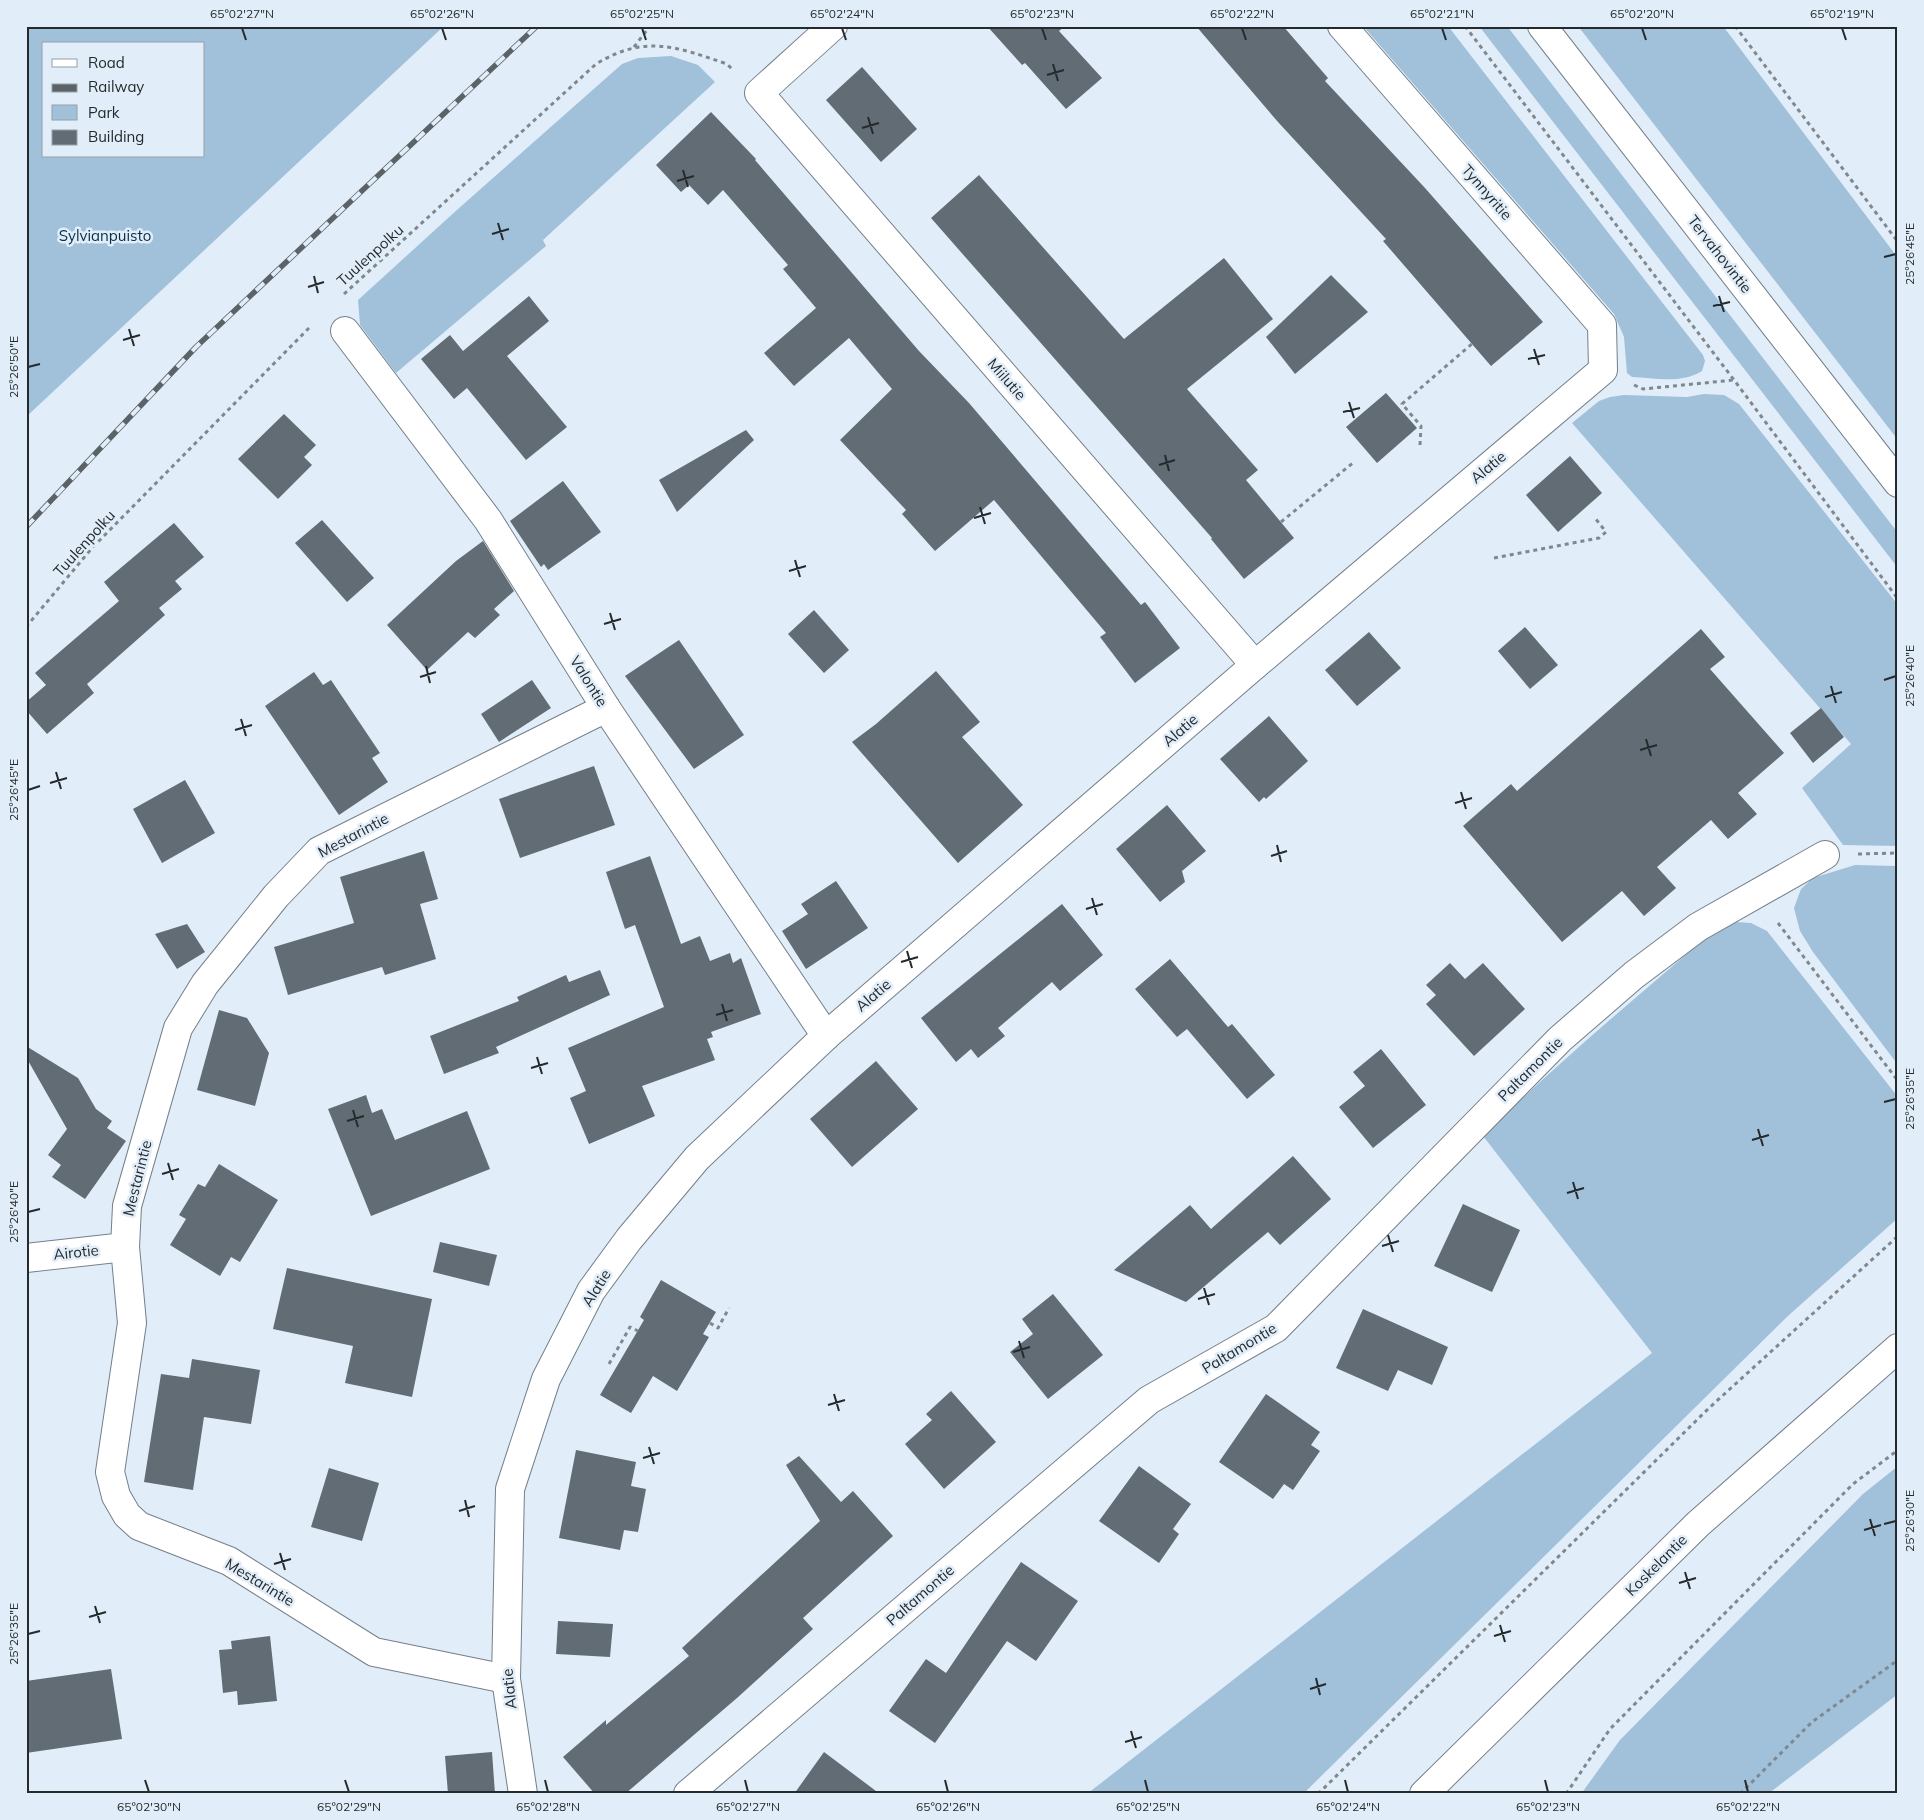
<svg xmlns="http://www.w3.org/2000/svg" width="1924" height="1820" font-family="Mulish,sans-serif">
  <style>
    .green { fill: #a1c0da; fill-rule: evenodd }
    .building { fill: #616c75 }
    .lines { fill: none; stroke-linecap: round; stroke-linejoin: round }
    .minor-casing { stroke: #747f89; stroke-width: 30 }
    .secondary-casing { stroke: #747f89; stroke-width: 30 }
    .path { stroke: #7f888f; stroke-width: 3; stroke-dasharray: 4 4; stroke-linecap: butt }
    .minor { stroke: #fff; stroke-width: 28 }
    .secondary { stroke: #fff; stroke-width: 28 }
    .rail-casing { stroke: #5c6368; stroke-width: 5.5 }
    .rail { stroke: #e1eef9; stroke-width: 4; stroke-dasharray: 11; stroke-linecap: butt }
    .ticks { fill: none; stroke: #252a2d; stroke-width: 2 }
    .labels { text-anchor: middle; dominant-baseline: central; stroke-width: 5; stroke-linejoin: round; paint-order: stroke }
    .street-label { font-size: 15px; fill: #252a2d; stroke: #e1eef9 }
    .park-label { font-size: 15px; fill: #062e48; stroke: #e1eef9 }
    .neatline { fill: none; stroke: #252a2d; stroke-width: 2 }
    .ticks-label { font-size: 12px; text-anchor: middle; fill: #252a2d }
  </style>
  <rect width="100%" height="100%" fill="#e1eef9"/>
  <g class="green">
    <path d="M 26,26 L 444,26 L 26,417 ZM 44,44 L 204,44 L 204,156 L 44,156 Z"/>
    <path d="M 1363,26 L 1448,26 L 1703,355 L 1705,361 L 1702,371 C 1682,384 1654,378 1632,377 L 1627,373 L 1624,337 L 1614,314 Z"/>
    <path d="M 1479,26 L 1507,26 L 1898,533 L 1898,568 Z"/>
    <path d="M 1578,26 L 1723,26 L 1898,258 L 1898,440 Z"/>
    <path d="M 671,56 L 698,65 L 715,82 L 543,240 L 546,246 L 396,373 L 360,325 L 358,300 L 458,209 L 622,64 L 638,58 Z"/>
    <path d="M 1704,394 L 1724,395 L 1739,404 L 1898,605 L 1898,846 L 1843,845 L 1802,788 L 1851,744 L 1572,423 L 1599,401 L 1610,397 L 1624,395 L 1687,397 Z"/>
    <path d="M 1855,865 L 1898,866 L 1898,1065 L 1813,952 L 1800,931 L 1794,908 L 1801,889 L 1813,878 Z"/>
    <path d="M 1736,922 L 1751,923 L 1767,931 L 1898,1097 L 1898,1218 L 1789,1315 L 1303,1794 L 1087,1794 L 1652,1353 L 1483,1136 C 1558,1062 1638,996 1717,928 Z"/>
    <path d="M 1898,1466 L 1898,1694 L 1768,1794 L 1581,1794 L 1620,1740 L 1863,1494 Z"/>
  </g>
  <g class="building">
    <path d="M 987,26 L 1065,26 L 1059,31 L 1102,78 L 1066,109 L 1025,63 L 1022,65 Z"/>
    <path d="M 1196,26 L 1283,26 L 1328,78 L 1325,81 L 1425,188 L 1543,322 L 1491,366 L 1383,241 L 1386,239 L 1278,122 Z"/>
    <path d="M 862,67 L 917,129 L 881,162 L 826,100 Z"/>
    <path d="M 711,112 L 756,159 L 755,160 L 919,351 L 969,403 L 1141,605 L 1145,602 L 1180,648 L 1135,683 L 1100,637 L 1106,633 L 994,500 L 935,551 L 902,514 L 906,510 L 840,440 L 892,389 L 849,338 L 794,386 L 764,353 L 816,308 L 783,269 L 788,265 L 723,190 L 708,205 L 689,185 L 681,192 L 656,165 Z"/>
    <path d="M 979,175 L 1124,339 L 1224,258 L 1273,319 L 1187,389 L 1258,470 L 1246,480 L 1294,538 L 1244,579 L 1211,539 L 1212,538 L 931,218 Z"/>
    <path d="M 1331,275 L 1368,312 L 1295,374 L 1266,337 Z"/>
    <path d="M 529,296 L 549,321 L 507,356 L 567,427 L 526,460 L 467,388 L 454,399 L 421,359 L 450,335 L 463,351 Z"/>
    <path d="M 1386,393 L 1417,428 L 1377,463 L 1346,427 Z"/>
    <path d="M 284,414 L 316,445 L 304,457 L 312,465 L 278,499 L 238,459 Z"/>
    <path d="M 746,430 L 754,440 L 677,512 L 659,480 Z"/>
    <path d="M 1570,456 L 1602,493 L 1558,532 L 1526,495 Z"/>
    <path d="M 563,481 L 601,532 L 548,570 L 544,564 L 541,567 L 510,521 Z"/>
    <path d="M 322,520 L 374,578 L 347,602 L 295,543 Z"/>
    <path d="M 174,523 L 204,557 L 175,581 L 182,589 L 159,608 L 165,615 L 87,684 L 94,693 L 47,734 L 26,710 L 26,702 L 46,685 L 35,673 L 119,601 L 104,582 Z"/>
    <path d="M 483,541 L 514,591 L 494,609 L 500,615 L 475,638 L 468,632 L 427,670 L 387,625 L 456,561 Z"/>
    <path d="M 814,610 L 849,650 L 824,673 L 788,634 Z"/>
    <path d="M 1525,627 L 1558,665 L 1530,689 L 1498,651 Z"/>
    <path d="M 1701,629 L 1725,657 L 1710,669 L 1784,753 L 1738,793 L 1757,814 L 1728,839 L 1711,820 L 1657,867 L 1676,888 L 1644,916 L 1622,891 L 1562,942 L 1463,826 L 1511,784 L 1517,791 Z"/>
    <path d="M 1369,632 L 1401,668 L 1357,706 L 1325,670 Z"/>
    <path d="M 679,640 L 744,735 L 694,769 L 625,676 Z"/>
    <path d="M 936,671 L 980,722 L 962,737 L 1023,805 L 958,863 L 852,742 L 876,724 Z"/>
    <path d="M 314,672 L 323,685 L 331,680 L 380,753 L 372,758 L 388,782 L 339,815 L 265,706 Z"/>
    <path d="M 532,680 L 551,708 L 499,742 L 481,714 Z"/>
    <path d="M 1821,708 L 1844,737 L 1813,763 L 1790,733 Z"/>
    <path d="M 1269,716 L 1308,761 L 1266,799 L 1264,797 L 1259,802 L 1220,759 Z"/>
    <path d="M 594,766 L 615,825 L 520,858 L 499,799 Z"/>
    <path d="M 185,780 L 215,833 L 162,863 L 133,809 Z"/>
    <path d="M 1167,805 L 1206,851 L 1182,871 L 1185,882 L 1160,902 L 1116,849 Z"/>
    <path d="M 424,851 L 438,899 L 420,904 L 436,959 L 385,975 L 382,967 L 288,995 L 274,947 L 354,923 L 340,877 Z"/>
    <path d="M 650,856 L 681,944 L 700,936 L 710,961 L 730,953 L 733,963 L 741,958 L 761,1014 L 711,1032 L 713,1037 L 707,1039 L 715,1060 L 642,1086 L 655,1116 L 589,1144 L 570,1098 L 586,1091 L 568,1048 L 664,1007 L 635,925 L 625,929 L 606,872 Z"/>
    <path d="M 836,881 L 868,928 L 806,969 L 782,931 L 808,914 L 801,904 Z"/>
    <path d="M 1062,904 L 1103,955 L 1060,991 L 1052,982 L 998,1028 L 1005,1036 L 978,1058 L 971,1049 L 956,1062 L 921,1018 Z"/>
    <path d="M 187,924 L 205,952 L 177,969 L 155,934 Z"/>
    <path d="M 1170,959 L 1228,1027 L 1232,1024 L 1275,1075 L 1247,1099 L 1187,1029 L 1177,1037 L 1135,989 Z"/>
    <path d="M 1450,963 L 1465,979 L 1483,963 L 1525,1009 L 1474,1056 L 1426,1004 L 1436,995 L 1426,985 Z"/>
    <path d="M 600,970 L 610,995 L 496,1047 L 499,1053 L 444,1074 L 430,1036 L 519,1001 L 517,997 L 566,975 L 569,982 Z"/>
    <path d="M 219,1010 L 247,1018 L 269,1053 L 255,1106 L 197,1090 Z"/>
    <path d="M 26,1046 L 78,1078 L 96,1109 L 112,1121 L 107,1128 L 126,1141 L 85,1199 L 52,1177 L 61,1165 L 48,1155 L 67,1129 L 26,1057 Z"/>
    <path d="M 1381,1049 L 1426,1105 L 1373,1148 L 1339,1107 L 1365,1086 L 1353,1072 Z"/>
    <path d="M 876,1061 L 918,1109 L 852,1167 L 810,1119 Z"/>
    <path d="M 366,1095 L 372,1113 L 382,1109 L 395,1140 L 467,1111 L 490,1169 L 371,1216 L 328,1109 Z"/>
    <path d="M 1293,1156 L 1331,1199 L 1280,1245 L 1268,1232 L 1186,1302 L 1114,1270 L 1190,1205 L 1211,1229 Z"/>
    <path d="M 219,1164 L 278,1200 L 240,1262 L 231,1257 L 220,1276 L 170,1245 L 186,1219 L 179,1215 L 198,1184 L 205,1187 Z"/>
    <path d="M 1463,1204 L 1520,1230 L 1492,1292 L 1434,1266 Z"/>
    <path d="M 440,1242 L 497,1255 L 489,1286 L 433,1272 Z"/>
    <path d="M 287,1268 L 432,1299 L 412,1397 L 345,1383 L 353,1346 L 273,1329 Z"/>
    <path d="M 661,1280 L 716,1312 L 703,1334 L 709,1337 L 677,1391 L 653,1376 L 631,1413 L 600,1395 L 644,1320 L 640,1317 Z"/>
    <path d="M 1053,1294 L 1103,1355 L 1048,1399 L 1010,1352 L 1033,1334 L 1022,1319 Z"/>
    <path d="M 1363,1309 L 1448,1347 L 1432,1385 L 1398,1370 L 1388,1391 L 1336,1368 Z"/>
    <path d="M 192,1359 L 260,1370 L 251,1424 L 204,1417 L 193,1490 L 144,1482 L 161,1374 L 189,1378 Z"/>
    <path d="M 951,1391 L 996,1442 L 944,1489 L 905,1444 L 932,1420 L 926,1414 Z"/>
    <path d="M 1266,1394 L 1320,1432 L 1311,1445 L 1320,1451 L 1293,1490 L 1284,1484 L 1273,1499 L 1219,1462 Z"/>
    <path d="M 576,1450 L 636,1462 L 631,1486 L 646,1489 L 638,1532 L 624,1530 L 620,1550 L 559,1538 Z"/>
    <path d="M 799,1456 L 841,1502 L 853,1491 L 893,1536 L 803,1618 L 813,1629 L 737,1698 L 625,1794 L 595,1794 L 563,1757 L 606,1720 L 606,1725 L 689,1656 L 682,1648 L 820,1521 L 786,1465 Z"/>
    <path d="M 1139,1466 L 1191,1504 L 1173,1529 L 1179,1534 L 1159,1563 L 1099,1521 Z"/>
    <path d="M 329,1468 L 379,1483 L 362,1541 L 311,1527 Z"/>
    <path d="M 1021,1562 L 1078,1601 L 1036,1661 L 1007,1641 L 935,1743 L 889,1711 L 926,1659 L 946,1673 Z"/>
    <path d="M 558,1621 L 613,1624 L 610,1657 L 556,1654 Z"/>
    <path d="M 270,1636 L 277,1701 L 238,1705 L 237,1691 L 223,1693 L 219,1650 L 232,1649 L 231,1641 Z"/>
    <path d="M 111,1669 L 122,1739 L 26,1753 L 26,1681 Z"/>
    <path d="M 492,1752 L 495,1794 L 448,1794 L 445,1756 Z"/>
    <path d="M 824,1752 L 880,1794 L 794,1794 Z"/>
  </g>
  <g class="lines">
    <g class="minor-casing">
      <g id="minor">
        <path d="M 833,26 L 759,93 L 1255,665"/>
        <path d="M 345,331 L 488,520 L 606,708 L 826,1036"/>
        <path d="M 26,1258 L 125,1247"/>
        <path d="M 506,1679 L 374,1652 L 229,1561 L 139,1526 L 127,1515 L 116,1496 L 110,1472 L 132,1323 L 125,1247 L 127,1206 L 178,1028 L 205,984 L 276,896 L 319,851 L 606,708"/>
        <path d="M 523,1794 L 506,1679 L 510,1489 L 546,1379 L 591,1291 L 629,1239 L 697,1158 L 826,1036 L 1255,665 L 1603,370 L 1602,325 L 1342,26"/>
        <path d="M 688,1794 L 1149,1400 L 1276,1328 L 1560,1039 L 1634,975 L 1698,927 L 1825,855"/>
      </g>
    </g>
    <g class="secondary-casing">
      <g id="secondary">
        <path d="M 1542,26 L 1898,483"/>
        <path d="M 1424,1794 L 1698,1524 L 1898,1348"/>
      </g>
    </g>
    <g class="path">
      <path d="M 1465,26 L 1734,380 L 1898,599"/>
      <path d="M 1735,26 L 1898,242"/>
      <path d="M 634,47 L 650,26"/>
      <path d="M 344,294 L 596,64 C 645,34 677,47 727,64 L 732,69"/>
      <path d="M 1634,385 L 1643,389 L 1734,380"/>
      <path d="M 1420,445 L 1421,426 L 1402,404 L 1473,343"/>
      <path d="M 1281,522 L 1354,462"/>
      <path d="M 1494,558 L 1599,538 L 1606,532 L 1595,518"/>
      <path d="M 26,627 L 92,548 L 309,328"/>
      <path d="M 1858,854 L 1898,853"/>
      <path d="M 1778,923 L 1898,1081"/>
      <path d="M 710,1323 L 718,1328 L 729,1308"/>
      <path d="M 609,1364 L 630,1327 L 638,1331"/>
      <path d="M 1318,1794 L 1709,1408 L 1898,1236"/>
      <path d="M 1566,1794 L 1610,1729 L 1853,1484 L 1898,1450"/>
      <path d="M 1740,1794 L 1812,1722 L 1898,1660"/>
    </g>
    <use href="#minor" class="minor"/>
    <use href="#secondary" class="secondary"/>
    <g class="rail-casing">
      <path id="rail" d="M 26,527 L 196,347 L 537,26"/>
    </g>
    <use href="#rail" class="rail"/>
  </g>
  <path class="ticks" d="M 242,28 L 246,40M 442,28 L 446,40M 642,28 L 646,40M 842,28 L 846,40M 1042,28 L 1046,40M 1242,28 L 1246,40M 1442,28 L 1446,40M 1642,28 L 1646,40M 1842,28 L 1846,40M 1053,64 L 1058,81M 1047,75 L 1064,70M 868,117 L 873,134M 862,128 L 879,123M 683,170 L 688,187M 677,181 L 694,176M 498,223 L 503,240M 492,234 L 509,229M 1884,257 L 1896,254M 314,276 L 318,293M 308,287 L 324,282M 1719,296 L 1724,312M 1713,306 L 1730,302M 129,329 L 134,346M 123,340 L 140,335M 1534,349 L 1539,365M 1528,359 L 1545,355M 28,367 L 40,364M 1349,402 L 1354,418M 1343,412 L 1360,408M 1165,455 L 1169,471M 1159,465 L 1175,460M 980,507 L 985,524M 974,518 L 991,513M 795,560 L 800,577M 789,571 L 806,566M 610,613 L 615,630M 604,624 L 621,619M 426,666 L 430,683M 420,677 L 436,672M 1884,680 L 1896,676M 1831,686 L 1836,703M 1825,697 L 1842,692M 241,719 L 246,736M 235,730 L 252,725M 1646,739 L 1651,756M 1640,750 L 1657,745M 56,772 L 61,789M 50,783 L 67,778M 28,790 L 40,786M 1461,792 L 1466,809M 1455,803 L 1472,798M 1277,845 L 1281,862M 1271,856 L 1287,851M 1092,898 L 1097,915M 1086,909 L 1103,904M 907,951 L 912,968M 901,962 L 918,957M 722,1004 L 727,1021M 716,1015 L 733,1010M 537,1057 L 542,1074M 531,1068 L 548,1063M 1884,1102 L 1896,1099M 353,1110 L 358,1127M 347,1121 L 364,1116M 1758,1129 L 1763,1146M 1752,1140 L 1769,1135M 168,1163 L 173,1180M 162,1174 L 179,1169M 1573,1182 L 1578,1199M 1567,1193 L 1584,1188M 28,1212 L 40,1209M 1388,1235 L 1393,1252M 1382,1246 L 1399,1241M 1204,1288 L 1209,1305M 1198,1299 L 1215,1294M 1019,1341 L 1024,1358M 1013,1352 L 1030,1347M 834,1394 L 839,1411M 828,1405 L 845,1400M 649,1447 L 654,1464M 643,1458 L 660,1453M 465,1500 L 469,1517M 459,1511 L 475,1506M 1870,1519 L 1875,1536M 1884,1524 L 1896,1521M 1864,1530 L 1881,1525M 280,1553 L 285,1570M 274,1564 L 291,1559M 1685,1572 L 1690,1589M 1679,1583 L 1696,1578M 95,1606 L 100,1623M 89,1617 L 106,1612M 1500,1625 L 1505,1642M 28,1634 L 40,1631M 1494,1636 L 1511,1631M 1316,1678 L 1320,1695M 1310,1689 L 1326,1684M 1131,1731 L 1136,1748M 1125,1742 L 1142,1737M 145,1780 L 149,1792M 345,1780 L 349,1792M 545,1780 L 548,1792M 745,1780 L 748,1792M 945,1780 L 948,1792M 1145,1780 L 1148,1792M 1345,1780 L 1348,1792M 1545,1780 L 1548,1792M 1745,1780 L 1748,1792"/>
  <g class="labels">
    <g class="street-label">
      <text transform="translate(1487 192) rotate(49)">Tynnyritie</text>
      <text transform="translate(1720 254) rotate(52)">Tervahovintie</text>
      <text transform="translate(370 255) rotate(-42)">Tuulenpolku</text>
      <text transform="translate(1007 379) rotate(49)">Miilutie</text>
      <text transform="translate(1488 467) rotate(-40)">Alatie</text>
      <text transform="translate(84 543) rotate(-48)">Tuulenpolku</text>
      <text transform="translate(589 681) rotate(58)">Valontie</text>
      <text transform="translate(1180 730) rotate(-41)">Alatie</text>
      <text transform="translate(353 835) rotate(-28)">Mestarintie</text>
      <text transform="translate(873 995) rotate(-41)">Alatie</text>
      <text transform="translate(1530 1069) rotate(-45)">Paltamontie</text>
      <text transform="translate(137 1178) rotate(-76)">Mestarintie</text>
      <text transform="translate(76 1252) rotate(-6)">Airotie</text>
      <text transform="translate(596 1288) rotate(-58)">Alatie</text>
      <text transform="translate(1239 1348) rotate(-31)">Paltamontie</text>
      <text transform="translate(1656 1565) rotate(-45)">Koskelantie</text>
      <text transform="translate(260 1582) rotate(31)">Mestarintie</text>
      <text transform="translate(920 1595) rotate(-41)">Paltamontie</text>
      <text transform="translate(509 1689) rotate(-96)">Alatie</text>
    </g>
    <g class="park-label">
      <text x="105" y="235">Sylvianpuisto</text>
    </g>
  </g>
  <rect width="1924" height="1820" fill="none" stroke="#e1eef9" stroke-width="55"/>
  <rect x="42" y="42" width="162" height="115" fill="#e1eef9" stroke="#96a0a7"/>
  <rect x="52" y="59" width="25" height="8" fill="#ffffff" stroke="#96a0a7"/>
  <text x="88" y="68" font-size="15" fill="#252a2d">Road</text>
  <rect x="52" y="84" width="25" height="8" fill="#5c6368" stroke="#96a0a7"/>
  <text x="88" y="92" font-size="15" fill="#252a2d">Railway</text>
  <rect x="52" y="105" width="25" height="15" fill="#a1c0da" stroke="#96a0a7"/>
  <text x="88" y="118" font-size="15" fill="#252a2d">Park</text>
  <rect x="52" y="130" width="25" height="15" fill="#616c75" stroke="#96a0a7"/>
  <text x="88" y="142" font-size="15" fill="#252a2d">Building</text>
  <rect x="28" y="28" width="1868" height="1764" class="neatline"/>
  <g class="ticks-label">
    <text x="242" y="18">65°02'27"N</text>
    <text x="442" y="18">65°02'26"N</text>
    <text x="642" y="18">65°02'25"N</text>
    <text x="842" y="18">65°02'24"N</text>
    <text x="1042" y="18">65°02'23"N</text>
    <text x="1242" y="18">65°02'22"N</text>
    <text x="1442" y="18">65°02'21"N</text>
    <text x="1642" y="18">65°02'20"N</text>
    <text x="1842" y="18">65°02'19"N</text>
    <text transform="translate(1910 254) rotate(-90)" y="4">25°26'45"E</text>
    <text transform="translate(14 367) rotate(-90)" y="4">25°26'50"E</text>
    <text transform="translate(1910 676) rotate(-90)" y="4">25°26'40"E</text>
    <text transform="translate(14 790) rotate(-90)" y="4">25°26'45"E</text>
    <text transform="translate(1910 1099) rotate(-90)" y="4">25°26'35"E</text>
    <text transform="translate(14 1212) rotate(-90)" y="4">25°26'40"E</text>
    <text transform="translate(1910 1521) rotate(-90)" y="4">25°26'30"E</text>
    <text transform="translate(14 1634) rotate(-90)" y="4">25°26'35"E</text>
    <text x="149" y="1811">65°02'30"N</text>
    <text x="349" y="1811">65°02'29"N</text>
    <text x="548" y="1811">65°02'28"N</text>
    <text x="748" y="1811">65°02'27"N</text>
    <text x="948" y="1811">65°02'26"N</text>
    <text x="1148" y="1811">65°02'25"N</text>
    <text x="1348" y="1811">65°02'24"N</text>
    <text x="1548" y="1811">65°02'23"N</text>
    <text x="1748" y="1811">65°02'22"N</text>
  </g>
</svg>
